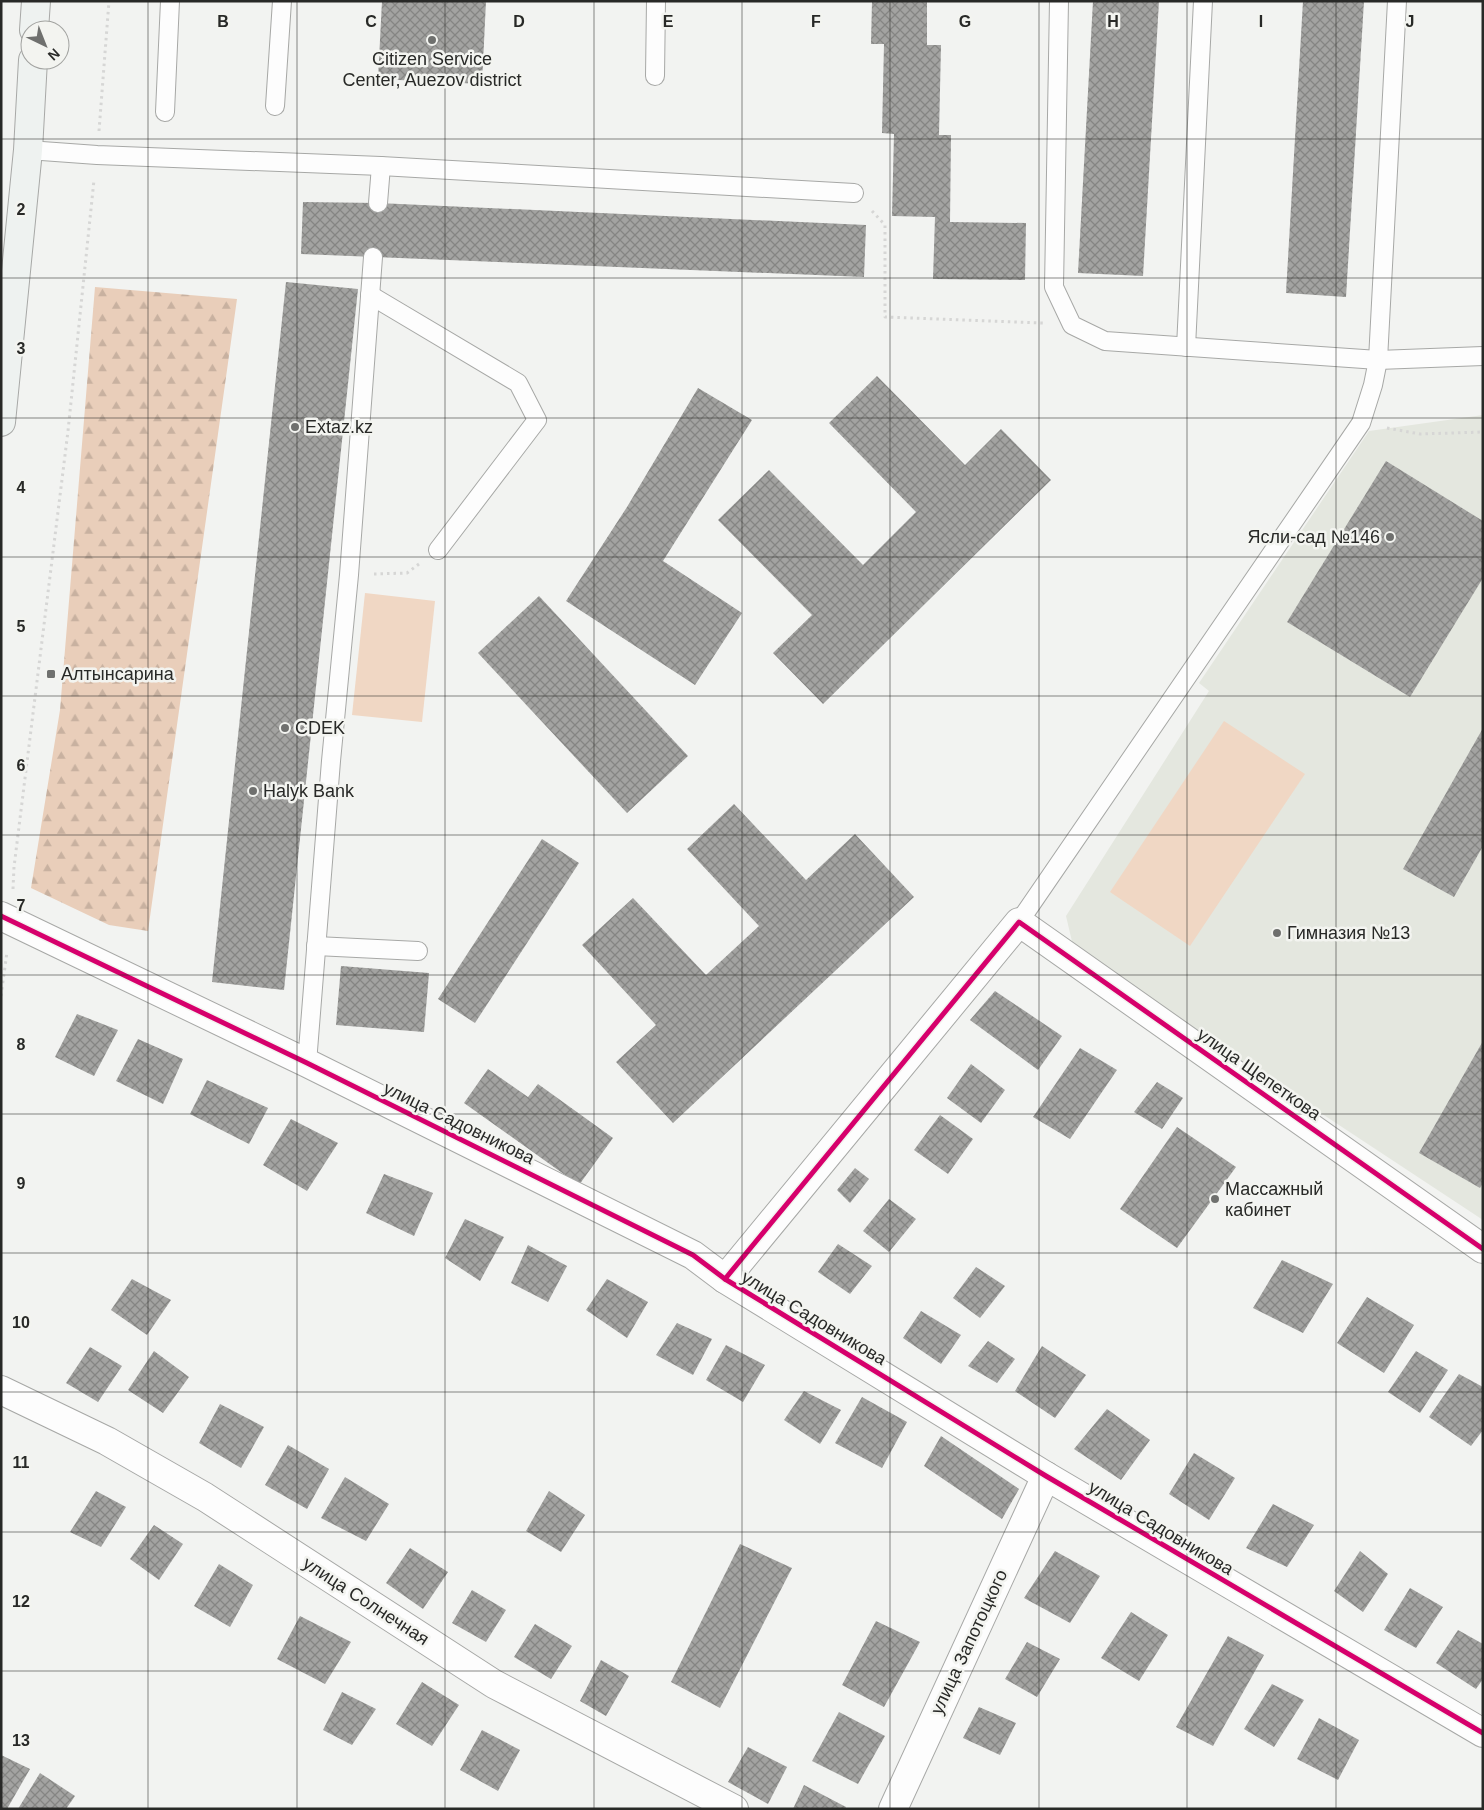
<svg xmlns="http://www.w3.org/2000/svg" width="1484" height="1810" font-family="Arial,sans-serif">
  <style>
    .built { fill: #e4e7df }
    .forest { fill: url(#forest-firs) }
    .garden { fill: #f0d7c4 }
    .building { fill: url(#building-cross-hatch) }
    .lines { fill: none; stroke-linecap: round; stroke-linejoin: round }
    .lane-casing { stroke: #a7a8a6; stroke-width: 20 }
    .street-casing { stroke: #a7a8a6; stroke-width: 30 }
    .secondary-casing { stroke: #a7a8a6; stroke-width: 30 }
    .path { stroke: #d6d6d5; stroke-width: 3; stroke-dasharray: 2.5 4; stroke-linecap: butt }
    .lane { stroke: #fdfdfd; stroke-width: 18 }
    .street { stroke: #fdfdfd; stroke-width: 28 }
    .secondary { stroke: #eef2f0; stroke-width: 28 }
    .cycleway-casing { stroke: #f3f4f0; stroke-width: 8 }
    .cycleway { stroke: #d6006c; stroke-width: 5 }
    .grid { fill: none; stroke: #282927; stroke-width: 1; stroke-opacity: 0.55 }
    .poi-dot { fill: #6f706e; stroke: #f3f4f0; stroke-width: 2 }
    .labels { text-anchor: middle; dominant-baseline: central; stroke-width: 5; stroke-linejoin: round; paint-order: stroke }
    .poi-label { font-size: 18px; fill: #282927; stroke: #f3f4f0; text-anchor: start }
    .street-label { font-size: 18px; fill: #282927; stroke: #f3f4f0 }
    .grid-label { font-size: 16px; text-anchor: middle; font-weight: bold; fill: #282927; stroke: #f3f4f0; stroke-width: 5; stroke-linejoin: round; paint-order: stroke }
  </style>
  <defs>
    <pattern id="forest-firs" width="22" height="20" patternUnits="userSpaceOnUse" patternTransform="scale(1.25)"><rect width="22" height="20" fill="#e9ceba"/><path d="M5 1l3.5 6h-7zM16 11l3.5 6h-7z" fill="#c8b1a0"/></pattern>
    <pattern id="building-cross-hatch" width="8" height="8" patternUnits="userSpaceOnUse" patternTransform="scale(1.25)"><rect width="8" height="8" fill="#a3a3a1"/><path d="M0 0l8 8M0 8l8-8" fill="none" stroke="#858583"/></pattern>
  </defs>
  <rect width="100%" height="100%" fill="#f2f3f1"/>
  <path class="built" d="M 1483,415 L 1483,1220 L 1074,950 L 1066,916 L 1209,691 L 1199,683 L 1369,431 Z"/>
  <path class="forest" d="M 95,287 L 237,299 L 148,931 L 109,925 L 31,888 L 60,710 Z"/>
  <g class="garden">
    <path d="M 365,593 L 435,601 L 422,722 L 352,715 Z"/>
    <path d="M 1224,721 L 1305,774 L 1190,946 L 1110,892 Z"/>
  </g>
  <g class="building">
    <path d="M 382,1 L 486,1 L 482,84 L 378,79 Z"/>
    <path d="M 872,1 L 927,1 L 927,45 L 941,45 L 939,135 L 951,135 L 950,222 L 1026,223 L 1025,280 L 933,279 L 935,217 L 892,216 L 894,134 L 882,133 L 884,44 L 871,44 Z"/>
    <path d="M 1093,1 L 1159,1 L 1143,276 L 1078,273 Z"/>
    <path d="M 1303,1 L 1364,1 L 1346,297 L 1286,293 Z"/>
    <path d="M 303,202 L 378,203 L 866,225 L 864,277 L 301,254 Z"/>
    <path d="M 286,282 L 358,289 L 284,990 L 212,982 Z"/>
    <path d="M 877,376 L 965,465 L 1001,429 L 1051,480 L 823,704 L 773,653 L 812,615 L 718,520 L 769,470 L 863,565 L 916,512 L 829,423 Z"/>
    <path d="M 698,388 L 752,420 L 663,561 L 742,613 L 695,685 L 566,601 L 627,507 Z"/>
    <path d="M 1386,461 L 1483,521 L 1483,578 L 1410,697 L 1287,622 Z"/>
    <path d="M 539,596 L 688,756 L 627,813 L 478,653 Z"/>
    <path d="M 1483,728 L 1483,846 L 1454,897 L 1403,869 Z"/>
    <path d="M 734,804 L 806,880 L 855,834 L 914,897 L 673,1123 L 616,1062 L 656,1025 L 582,945 L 633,898 L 706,975 L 759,926 L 687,849 Z"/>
    <path d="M 542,839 L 579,863 L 475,1023 L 438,999 Z"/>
    <path d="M 341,966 L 429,973 L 424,1032 L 336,1025 Z"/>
    <path d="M 995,991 L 1062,1036 L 1038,1070 L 970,1020 Z"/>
    <path d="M 77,1014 L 118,1030 L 94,1076 L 55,1057 Z"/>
    <path d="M 138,1039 L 183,1059 L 163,1104 L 116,1081 Z"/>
    <path d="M 1483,1041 L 1483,1183 L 1480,1188 L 1419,1153 Z"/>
    <path d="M 1080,1048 L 1117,1070 L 1070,1139 L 1033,1117 Z"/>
    <path d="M 971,1064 L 1005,1090 L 981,1123 L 947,1098 Z"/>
    <path d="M 488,1069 L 528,1097 L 538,1084 L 613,1138 L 579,1185 L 464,1103 Z"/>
    <path d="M 207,1080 L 268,1108 L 249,1144 L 190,1114 Z"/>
    <path d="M 1157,1082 L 1183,1098 L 1162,1129 L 1134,1112 Z"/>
    <path d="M 940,1115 L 973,1139 L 948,1174 L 914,1150 Z"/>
    <path d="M 291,1119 L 338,1143 L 307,1191 L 263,1165 Z"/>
    <path d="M 1177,1127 L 1236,1167 L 1177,1248 L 1120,1209 Z"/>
    <path d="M 855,1168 L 869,1179 L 850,1203 L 837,1190 Z"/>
    <path d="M 384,1174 L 433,1193 L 414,1236 L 366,1213 Z"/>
    <path d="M 889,1199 L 916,1219 L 889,1252 L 863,1231 Z"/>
    <path d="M 465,1219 L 504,1237 L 480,1281 L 445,1258 Z"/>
    <path d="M 838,1244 L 872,1266 L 850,1294 L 818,1272 Z"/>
    <path d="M 528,1245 L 567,1266 L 548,1302 L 511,1283 Z"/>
    <path d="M 1282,1260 L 1333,1284 L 1303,1333 L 1253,1308 Z"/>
    <path d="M 976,1267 L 1005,1286 L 980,1318 L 953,1298 Z"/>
    <path d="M 132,1279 L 171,1300 L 147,1335 L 111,1310 Z"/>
    <path d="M 607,1279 L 648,1302 L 627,1338 L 586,1310 Z"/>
    <path d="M 1367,1297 L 1414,1325 L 1384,1373 L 1337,1343 Z"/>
    <path d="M 921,1311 L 961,1335 L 941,1364 L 903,1338 Z"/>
    <path d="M 677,1323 L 712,1339 L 693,1375 L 656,1355 Z"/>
    <path d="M 988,1341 L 1015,1359 L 997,1383 L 968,1366 Z"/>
    <path d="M 726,1345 L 765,1365 L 743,1402 L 706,1380 Z"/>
    <path d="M 1042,1346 L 1086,1375 L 1055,1418 L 1015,1391 Z"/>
    <path d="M 90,1347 L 122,1366 L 98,1402 L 66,1383 Z"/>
    <path d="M 154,1351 L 189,1377 L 163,1413 L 128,1390 Z"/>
    <path d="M 1416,1351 L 1448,1370 L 1420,1413 L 1388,1392 Z"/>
    <path d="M 1459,1374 L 1483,1387 L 1483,1430 L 1471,1446 L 1429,1417 Z"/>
    <path d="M 804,1391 L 841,1410 L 820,1444 L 784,1420 Z"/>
    <path d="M 862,1397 L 907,1422 L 882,1468 L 835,1443 Z"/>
    <path d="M 220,1404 L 264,1427 L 241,1468 L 199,1443 Z"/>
    <path d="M 1107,1409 L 1150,1440 L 1121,1480 L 1074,1449 Z"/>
    <path d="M 941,1436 L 1019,1489 L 1002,1519 L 924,1466 Z"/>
    <path d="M 288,1445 L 329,1469 L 307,1509 L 265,1485 Z"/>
    <path d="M 1194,1453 L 1235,1478 L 1209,1520 L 1169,1494 Z"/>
    <path d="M 345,1477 L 389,1504 L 366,1541 L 321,1518 Z"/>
    <path d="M 96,1491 L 126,1507 L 101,1547 L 70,1532 Z"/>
    <path d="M 549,1491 L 585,1515 L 561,1552 L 526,1531 Z"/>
    <path d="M 1273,1504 L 1314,1525 L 1287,1567 L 1246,1548 Z"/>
    <path d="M 154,1525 L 183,1544 L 159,1580 L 130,1559 Z"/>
    <path d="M 740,1544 L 792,1568 L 720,1708 L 671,1682 Z"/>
    <path d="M 410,1548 L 448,1572 L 423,1609 L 386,1583 Z"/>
    <path d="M 1055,1551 L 1100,1576 L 1070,1623 L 1024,1598 Z"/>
    <path d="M 1360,1551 L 1388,1574 L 1363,1612 L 1334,1591 Z"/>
    <path d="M 219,1564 L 253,1585 L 230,1627 L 194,1606 Z"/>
    <path d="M 1410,1588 L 1443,1607 L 1416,1648 L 1384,1630 Z"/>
    <path d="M 472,1590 L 506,1610 L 486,1642 L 452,1623 Z"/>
    <path d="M 1131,1612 L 1168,1635 L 1139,1681 L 1101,1658 Z"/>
    <path d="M 300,1616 L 351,1642 L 325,1684 L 277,1659 Z"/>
    <path d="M 876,1621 L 920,1642 L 884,1707 L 842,1685 Z"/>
    <path d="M 535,1624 L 572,1646 L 551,1679 L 514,1657 Z"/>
    <path d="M 1458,1630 L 1483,1644 L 1483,1679 L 1476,1689 L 1436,1663 Z"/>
    <path d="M 1228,1636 L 1264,1655 L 1213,1746 L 1176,1727 Z"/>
    <path d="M 1027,1642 L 1060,1659 L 1037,1697 L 1005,1679 Z"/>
    <path d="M 601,1660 L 629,1676 L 606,1716 L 580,1701 Z"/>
    <path d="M 422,1682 L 459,1705 L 432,1746 L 396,1724 Z"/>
    <path d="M 1272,1684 L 1304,1700 L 1274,1747 L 1244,1729 Z"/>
    <path d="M 342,1692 L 376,1709 L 352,1745 L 323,1730 Z"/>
    <path d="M 979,1707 L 1016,1723 L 1000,1755 L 963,1738 Z"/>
    <path d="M 839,1712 L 885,1736 L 858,1784 L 812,1761 Z"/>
    <path d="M 1319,1718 L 1359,1740 L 1338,1780 L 1297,1759 Z"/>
    <path d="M 482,1730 L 520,1750 L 498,1791 L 460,1770 Z"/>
    <path d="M 748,1747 L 787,1767 L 768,1804 L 728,1782 Z"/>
    <path d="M 1,1755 L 30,1769 L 7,1809 L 1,1809 Z"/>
    <path d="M 40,1773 L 75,1796 L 66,1809 L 18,1809 Z"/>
    <path d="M 804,1785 L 846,1807 L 845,1809 L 793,1809 Z"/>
  </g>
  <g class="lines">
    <g class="lane-casing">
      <g id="lane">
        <path d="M 1059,1 L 1054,287 L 1072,325 L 1105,341 L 1378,360 L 1483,356"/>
        <path d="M 655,76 L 656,1"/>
        <path d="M 275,106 L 282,1"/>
        <path d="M 165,112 L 170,1"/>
        <path d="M 28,150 L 97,155 L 381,166 L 854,193"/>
        <path d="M 378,203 L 381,166"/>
        <path d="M 370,295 L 518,383 L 537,420 L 438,550"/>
        <path d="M 1186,347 L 1203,1"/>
        <path d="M 1019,922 L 1361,423 L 1373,385 L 1378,360 L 1397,1"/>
        <path d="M 316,946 L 418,951"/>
        <path d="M 307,1063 L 331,761 L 349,575 L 373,257"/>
      </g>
    </g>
    <g class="street-casing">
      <g id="street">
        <path d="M 1,916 L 307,1063 L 693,1255 L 725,1279 L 1046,1476 L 1483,1733"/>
        <path d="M 725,1279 L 1019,922 L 1483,1249"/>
        <path d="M 1,1390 L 107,1441 L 205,1497 L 494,1684 L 734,1809"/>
        <path d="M 893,1809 L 1046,1476"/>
      </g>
    </g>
    <g class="secondary-casing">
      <g id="secondary">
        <path d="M 34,30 L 36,1"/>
        <path d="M 1,422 L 28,150 L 33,60"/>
      </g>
    </g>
    <g class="path">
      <path d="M 99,131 L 109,1"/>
      <path d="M 872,211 L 885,225 L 885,317 L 1043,323"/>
      <path d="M 1387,428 L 1420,434 L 1483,432"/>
      <path d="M 374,574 L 407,573 L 419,564"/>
      <path d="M 13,889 L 14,867 L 68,431 L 94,180"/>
      <path d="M 1,996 L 7,952"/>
    </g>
    <use href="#lane" class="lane"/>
    <use href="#street" class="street"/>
    <use href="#secondary" class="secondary"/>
    <g class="cycleway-casing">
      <g id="cycleway">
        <path d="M 1,916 L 307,1063 L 693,1255 L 725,1279 L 1046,1476 L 1483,1733"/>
        <path d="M 725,1279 L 1019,922 L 1483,1249"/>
      </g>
    </g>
    <use href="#cycleway" class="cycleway"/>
  </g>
  <path class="grid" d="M 148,1 L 148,1809M 297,1 L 297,1809M 445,1 L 445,1809M 594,1 L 594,1809M 742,1 L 742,1809M 890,1 L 890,1809M 1039,1 L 1039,1809M 1187,1 L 1187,1809M 1336,1 L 1336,1809M 1,139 L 1483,139M 1,278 L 1483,278M 1,418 L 1483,418M 1,557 L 1483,557M 1,696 L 1483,696M 1,835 L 1483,835M 1,975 L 1483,975M 1,1114 L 1483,1114M 1,1253 L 1483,1253M 1,1392 L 1483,1392M 1,1532 L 1483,1532M 1,1671 L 1483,1671"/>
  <g class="poi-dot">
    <circle cx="432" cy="40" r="5"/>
    <circle cx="295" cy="427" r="5"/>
    <circle cx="1390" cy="537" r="5"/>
    <rect x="46" y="669" width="10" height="10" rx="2.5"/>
    <circle cx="285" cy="728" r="5"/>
    <circle cx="253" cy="791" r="5"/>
    <circle cx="1277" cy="933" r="5"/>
    <circle cx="1215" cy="1199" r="5"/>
  </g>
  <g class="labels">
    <g class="poi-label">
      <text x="432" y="59" text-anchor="middle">Citizen Service<tspan x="432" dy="21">Center, Auezov district</tspan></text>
      <text x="305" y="427">Extaz.kz</text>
      <text x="1380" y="537" text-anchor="end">Ясли-сад №146</text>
      <text x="61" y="674">Алтынсарина</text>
      <text x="295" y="728">CDEK</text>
      <text x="263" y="791">Halyk Bank</text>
      <text x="1287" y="933">Гимназия №13</text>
      <text x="1225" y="1189">Массажный<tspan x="1225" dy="21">кабинет</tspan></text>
    </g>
    <g class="street-label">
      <text transform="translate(1259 1074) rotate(35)">улица Щепеткова</text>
      <text transform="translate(459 1123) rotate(26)">улица Садовникова</text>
      <text transform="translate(814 1318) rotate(31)">улица Садовникова</text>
      <text transform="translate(1161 1528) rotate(31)">улица Садовникова</text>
      <text transform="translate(366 1601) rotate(33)">улица Солнечная</text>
      <text transform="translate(969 1642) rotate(-65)">улица Запотоцкого</text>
    </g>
  </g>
  <g class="grid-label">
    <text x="223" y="27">B</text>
    <text x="371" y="27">C</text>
    <text x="519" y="27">D</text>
    <text x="668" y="27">E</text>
    <text x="816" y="27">F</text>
    <text x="965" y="27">G</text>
    <text x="1113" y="27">H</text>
    <text x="1261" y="27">I</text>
    <text x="1410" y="27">J</text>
    <text x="21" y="215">2</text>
    <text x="21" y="354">3</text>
    <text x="21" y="493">4</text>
    <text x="21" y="632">5</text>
    <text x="21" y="771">6</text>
    <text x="21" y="911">7</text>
    <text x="21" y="1050">8</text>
    <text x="21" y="1189">9</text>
    <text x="21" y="1328">10</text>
    <text x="21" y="1468">11</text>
    <text x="21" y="1607">12</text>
    <text x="21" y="1746">13</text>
  </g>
  <rect width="1484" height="1810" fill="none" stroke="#282927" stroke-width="5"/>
  <g transform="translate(45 45) rotate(137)"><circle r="24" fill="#f3f4f0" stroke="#a2a3a0"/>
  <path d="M0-4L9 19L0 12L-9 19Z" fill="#6f706e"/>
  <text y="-8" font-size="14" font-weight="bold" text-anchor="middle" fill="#282927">N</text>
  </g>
</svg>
